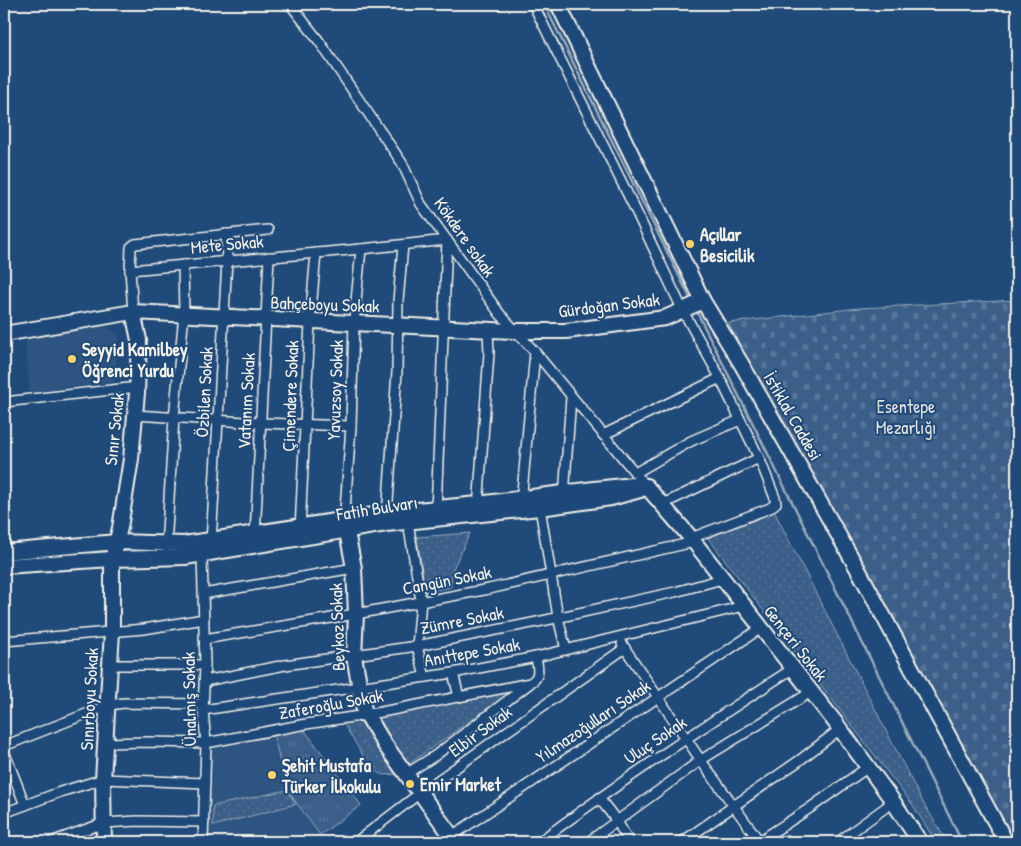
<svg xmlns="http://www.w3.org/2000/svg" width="1021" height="846" font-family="'Patrick Hand',sans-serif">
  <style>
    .built { fill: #2d5581 }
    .grass { fill: url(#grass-tufts); stroke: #97a8b8 }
    .cemetery { fill: url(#cemetery-stones); stroke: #97a8b8 }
    .park { fill: url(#park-dots); stroke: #97a8b8 }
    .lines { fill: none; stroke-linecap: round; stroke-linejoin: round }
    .stream { stroke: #9cacbb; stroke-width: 2.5 }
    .street-casing { stroke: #f4f1e8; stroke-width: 12 }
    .secondary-casing { stroke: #f4f1e8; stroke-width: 18 }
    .street { stroke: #1f4a7a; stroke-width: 9 }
    .secondary { stroke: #1f4a7a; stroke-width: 14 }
    .poi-dot { fill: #ffd166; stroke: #1f4a7a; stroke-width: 2 }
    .labels { text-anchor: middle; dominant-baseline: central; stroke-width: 4; stroke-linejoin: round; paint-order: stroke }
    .poi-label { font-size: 18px; font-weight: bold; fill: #f4f1e8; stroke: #1f4a7a; text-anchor: start }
    .street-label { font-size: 18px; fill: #f4f1e8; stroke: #1f4a7a }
    .park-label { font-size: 18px; fill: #e1e2de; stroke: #1f4a7a }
  </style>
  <defs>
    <pattern id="grass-tufts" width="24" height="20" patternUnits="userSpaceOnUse" patternTransform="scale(1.25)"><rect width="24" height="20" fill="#3a5f88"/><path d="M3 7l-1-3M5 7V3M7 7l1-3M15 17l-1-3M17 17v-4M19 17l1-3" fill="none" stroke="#577699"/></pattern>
    <pattern id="cemetery-stones" width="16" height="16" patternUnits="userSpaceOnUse" patternTransform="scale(1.25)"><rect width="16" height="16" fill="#3a5f88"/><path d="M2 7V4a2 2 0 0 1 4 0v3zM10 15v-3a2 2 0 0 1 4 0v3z" fill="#577699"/></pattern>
    <pattern id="park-dots" width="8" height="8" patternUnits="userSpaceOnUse" patternTransform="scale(1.25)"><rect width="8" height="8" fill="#3a5f88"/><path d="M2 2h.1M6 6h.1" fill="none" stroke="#577699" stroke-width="1.8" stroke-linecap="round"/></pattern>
  </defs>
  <rect width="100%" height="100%" fill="#1f4a7a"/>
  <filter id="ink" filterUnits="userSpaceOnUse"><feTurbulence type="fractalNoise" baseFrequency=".02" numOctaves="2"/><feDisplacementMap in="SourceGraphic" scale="10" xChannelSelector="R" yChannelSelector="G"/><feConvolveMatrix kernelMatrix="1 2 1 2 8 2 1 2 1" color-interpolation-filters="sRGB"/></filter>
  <g filter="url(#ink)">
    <g class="built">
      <path d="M 103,325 L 119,335 L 115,382 L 30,392 L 25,336 Z"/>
      <path d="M 302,725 L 362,807 L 312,842 L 205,842 L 206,743 Z"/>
    </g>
    <path class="grass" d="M 302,727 L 361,805 L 320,835 L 287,790 L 273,733 Z"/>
    <path class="cemetery" d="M 1017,300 L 1017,842 L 1015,842 L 728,323 L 859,308 Z"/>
    <g class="park">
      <path d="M 774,511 L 921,799 L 947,842 L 936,842 L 912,804 L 708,538 Z"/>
      <path d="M 470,533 L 452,571 L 451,587 L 425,592 L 417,537 Z"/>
      <path d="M 509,693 L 406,766 L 373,718 Z"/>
      <path d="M 368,718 L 402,774 L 383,775 L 371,769 L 342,721 Z"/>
      <path d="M 287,790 L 296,804 L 213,826 L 213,806 Z"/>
    </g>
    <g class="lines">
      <g class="stream">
        <path d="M 544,4 L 691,300"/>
        <path d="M 696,310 L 962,842"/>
      </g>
      <g class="street-casing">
        <g id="street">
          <path d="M 290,4 L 319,41 L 402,163 L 421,204 L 500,314 L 535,352 L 646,486"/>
          <path d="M 533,4 L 635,209 L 683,311 L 717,372 L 760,460 L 775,498 L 776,503 L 770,508 L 691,538"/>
          <path d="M 130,270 L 361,249 L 447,240 L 436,511"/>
          <path d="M 133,312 L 130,270 L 131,247 L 135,244 L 268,230"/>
          <path d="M 4,402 L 138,387"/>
          <path d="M 135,415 L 261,423 L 351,426"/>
          <path d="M 603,435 L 720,378"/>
          <path d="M 635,473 L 691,441 L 740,420"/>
          <path d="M 564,496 L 571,397"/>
          <path d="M 521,503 L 535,352"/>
          <path d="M 663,504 L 759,458"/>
          <path d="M 540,508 L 558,617 L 566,650"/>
          <path d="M 478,509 L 489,353 L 488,330"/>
          <path d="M 387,516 L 397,372 L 398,301 L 403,245"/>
          <path d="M 408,522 L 421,601 L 417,646 L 425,677"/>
          <path d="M 346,523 L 345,510 L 351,426 L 354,322 L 361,249"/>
          <path d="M 300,530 L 310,322 L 316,253"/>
          <path d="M 255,536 L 269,257"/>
          <path d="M 211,543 L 227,261 L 226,234"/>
          <path d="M 166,547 L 174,418 L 184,314 L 183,265"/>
          <path d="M 202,554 L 205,665 L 203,710 L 206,743 L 203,842"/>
          <path d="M 203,594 L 354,568"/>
          <path d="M 204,639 L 356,614 L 489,589 L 694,542"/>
          <path d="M 4,641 L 144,629 L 204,619"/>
          <path d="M 622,644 L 704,765 L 760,842"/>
          <path d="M 110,665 L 205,665"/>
          <path d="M 453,673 L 459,697"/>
          <path d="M 205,681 L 285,665 L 417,646 L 542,621 L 675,592 L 722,579"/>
          <path d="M 203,710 L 453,673 L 536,657 L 744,606"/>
          <path d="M 106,743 L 146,742 L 206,743 L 306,724 L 366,715 L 530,683 C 541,677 538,668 536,657"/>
          <path d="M 4,746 L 109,705 L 124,703 L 203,704"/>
          <path d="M 4,751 L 25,805"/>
          <path d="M 406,774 L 436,755 L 529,684"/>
          <path d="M 599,798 L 617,821 L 629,842"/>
          <path d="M 4,813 L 60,792 L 103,779 L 205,783"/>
          <path d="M 51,842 L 104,823 L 137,821 L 204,822"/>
          <path d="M 356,842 L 420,793 L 625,648"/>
          <path d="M 443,842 L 761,628"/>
          <path d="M 539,842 C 621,781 706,725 792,669"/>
          <path d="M 588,842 L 701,760 L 811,692"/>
          <path d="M 682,842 L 800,760 L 840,729"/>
          <path d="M 758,842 L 810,808 L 868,767"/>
          <path d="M 838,842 L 893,802"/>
        </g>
      </g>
      <g class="secondary-casing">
        <g id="secondary">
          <path d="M 558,4 L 703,301 L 742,365 L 860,573 L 1006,842"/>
          <path d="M 4,334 L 133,312 L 512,331 L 566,331 L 665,318 L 703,301"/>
          <path d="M 646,486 L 691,538 L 835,722 L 890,797 L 920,842"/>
          <path d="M 347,532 L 354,568 L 356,614 L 354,656 L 364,710 L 385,745 L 456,842"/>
          <path d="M 4,552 L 117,542 L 184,544 L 387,513 L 478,504 L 594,489 L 633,485"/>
          <path d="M 4,566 L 112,559 L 185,557 L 386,524 L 540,508 L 611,498 L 640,490 L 646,486"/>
          <path d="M 104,842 L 103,779 L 112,632 L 112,559 L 120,528 L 131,459 L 137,393 L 139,340 L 133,312"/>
        </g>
      </g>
      <use href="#street" class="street"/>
      <use href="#secondary" class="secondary"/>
    </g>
  </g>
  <g class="poi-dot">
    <circle cx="690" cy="244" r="5"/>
    <circle cx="72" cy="359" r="5"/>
    <circle cx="272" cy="775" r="5"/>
    <circle cx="410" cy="784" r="5"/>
  </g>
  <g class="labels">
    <g class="poi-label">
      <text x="700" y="234">Açıllar<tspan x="700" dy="21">Besicilik</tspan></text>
      <text x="82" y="349">Seyyid Kamilbey<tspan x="82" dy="21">Öğrenci Yurdu</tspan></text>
      <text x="282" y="765">Şehit Mustafa<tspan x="282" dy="21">Türker İlkokulu</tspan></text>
      <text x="420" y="784">Emir Market</text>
    </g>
    <g class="street-label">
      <text transform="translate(465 237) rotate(55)">Kökdere sokak</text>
      <text transform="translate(227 244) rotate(-5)">Mete Sokak</text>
      <text transform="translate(325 304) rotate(2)">Bahçeboyu Sokak</text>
      <text transform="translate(609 305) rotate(-7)">Gürdoğan Sokak</text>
      <text transform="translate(335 390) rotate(-88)">Yavuzsoy Sokak</text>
      <text transform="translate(204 392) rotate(-87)">Özbilen Sokak</text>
      <text transform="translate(290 396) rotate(-88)">Çimendere Sokak</text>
      <text transform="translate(246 401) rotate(-87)">Vatanım Sokak</text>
      <text transform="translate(793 416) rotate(60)">İstiklal Caddesi</text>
      <text transform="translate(114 429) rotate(-84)">Sınır Sokak</text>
      <text transform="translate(377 508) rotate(-9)">Fatih Bulvarı</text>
      <text transform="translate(447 580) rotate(-11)">Cangün Sokak</text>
      <text transform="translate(462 620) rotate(-11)">Zümre Sokak</text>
      <text transform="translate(337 627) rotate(-92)">Beykoz Sokak</text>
      <text transform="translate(796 643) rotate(52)">Gençeri Sokak</text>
      <text transform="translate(472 652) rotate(-10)">Anıttepe Sokak</text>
      <text transform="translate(89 699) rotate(-87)">Sınırboyu Sokak</text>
      <text transform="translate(189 699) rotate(-91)">Ünalmış Sokak</text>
      <text transform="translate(331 704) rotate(-10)">Zaferoğlu Sokak</text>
      <text transform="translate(593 721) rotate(-34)">Yılmazoğulları Sokak</text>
      <text transform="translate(480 731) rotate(-36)">Elbir Sokak</text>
      <text transform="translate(655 740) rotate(-34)">Uluç Sokak</text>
    </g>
    <g class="park-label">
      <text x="906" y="406">Esentepe<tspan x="906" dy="21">Mezarlığı</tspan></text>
    </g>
  </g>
  <rect width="1021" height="846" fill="none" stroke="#1f4a7a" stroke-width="20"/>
  <rect x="10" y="10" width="1001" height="826" fill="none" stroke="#f4f1e8" stroke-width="2" filter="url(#ink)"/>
</svg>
